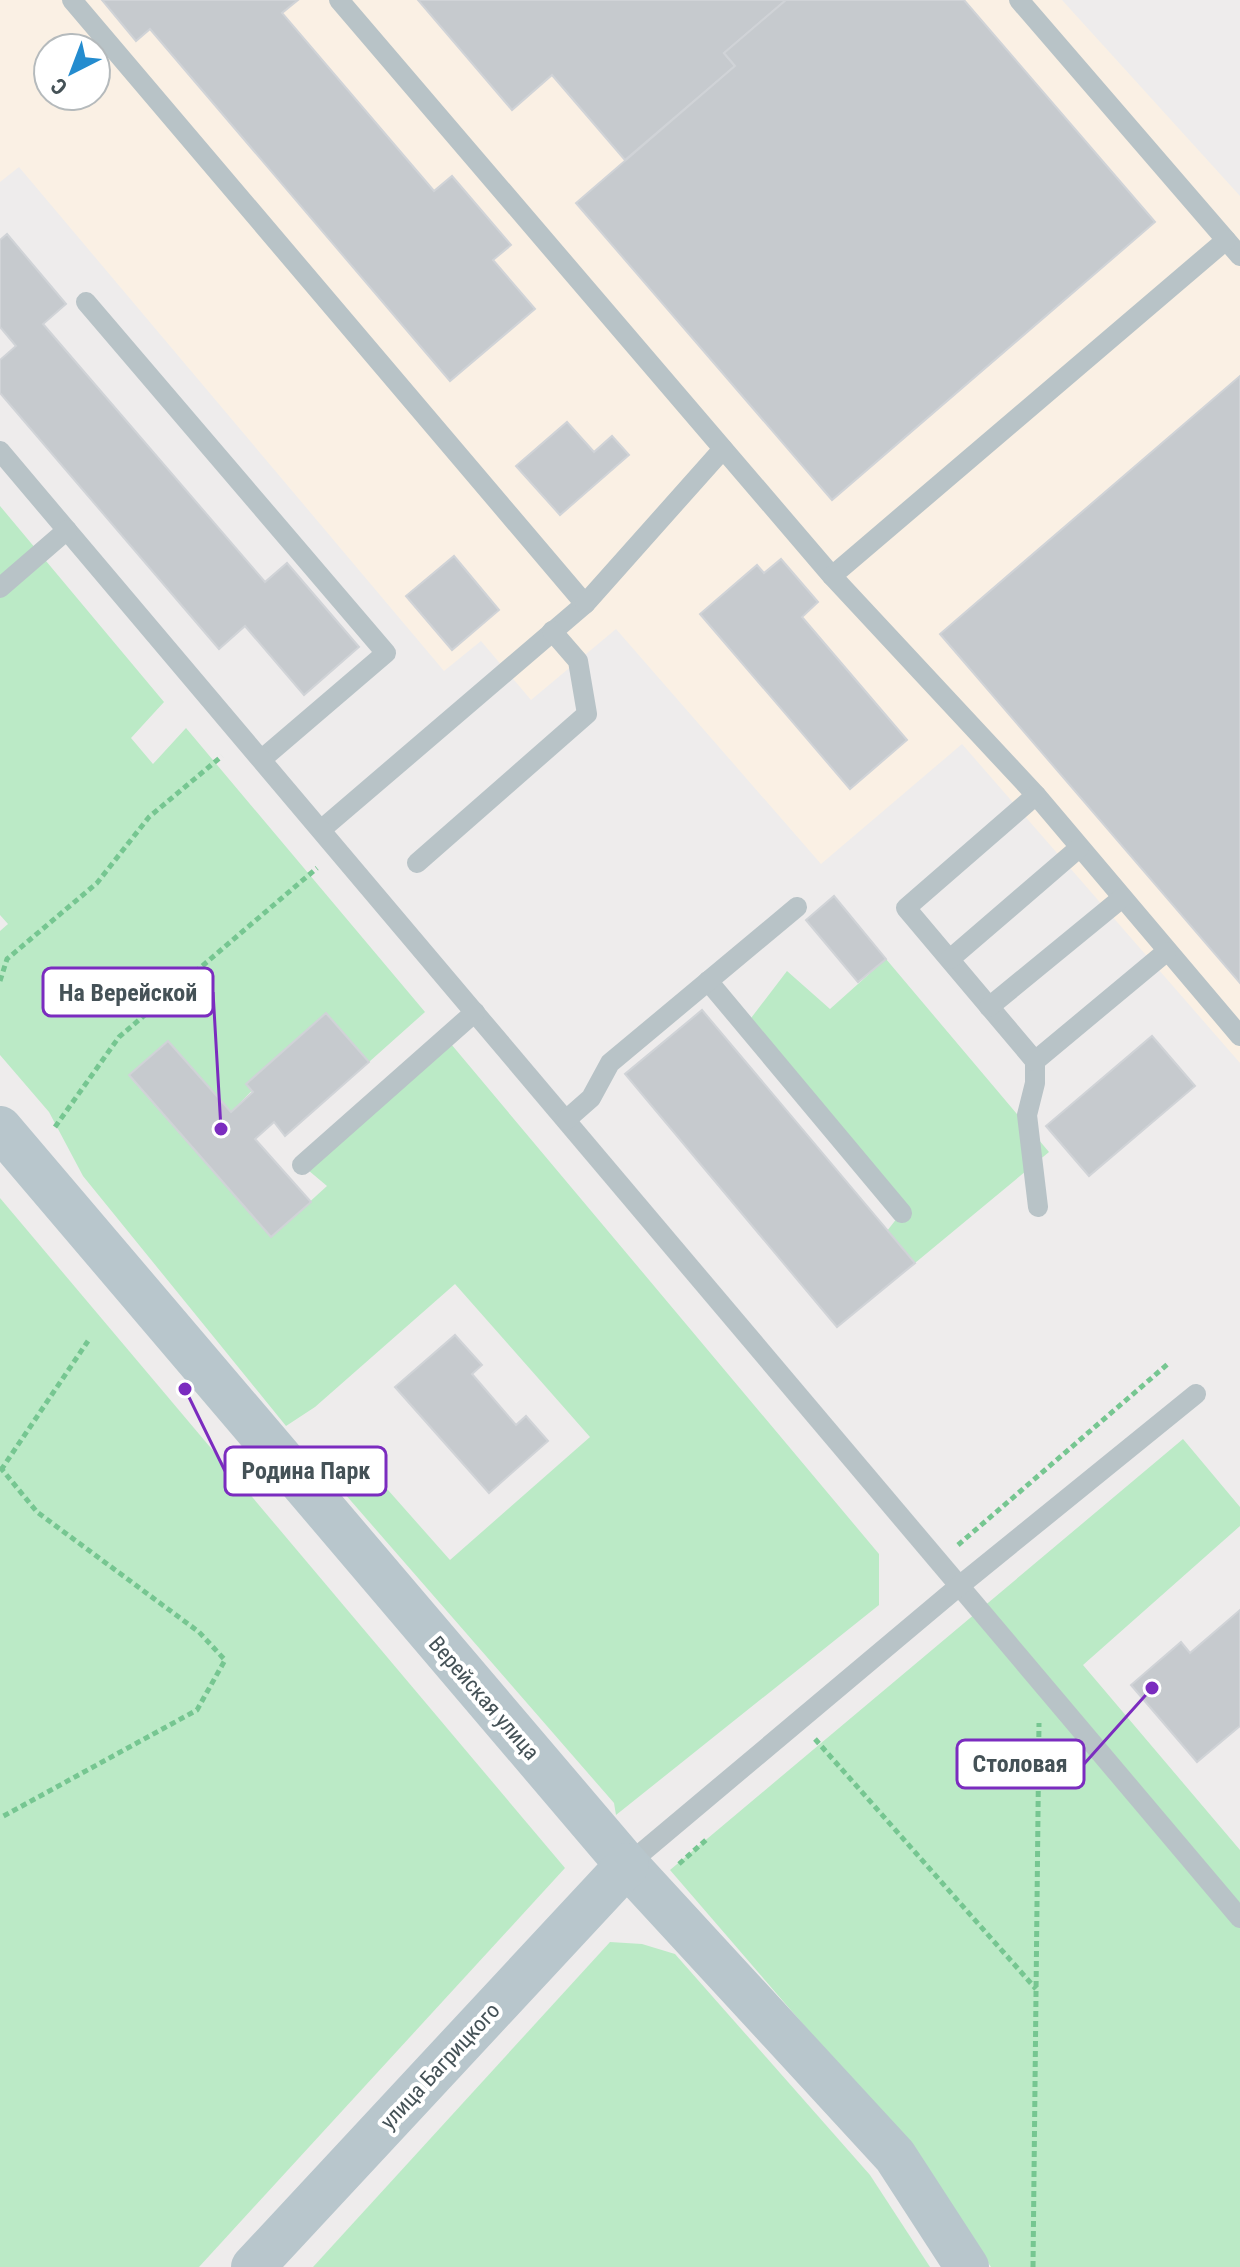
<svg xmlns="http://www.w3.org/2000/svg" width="1240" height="2267" font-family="'Roboto Condensed',sans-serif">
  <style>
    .commercial { fill: #faf0e4; fill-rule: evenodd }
    .green { fill: #bbeac6 }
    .building { fill: #c6cace; stroke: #d0d3d7; stroke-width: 2 }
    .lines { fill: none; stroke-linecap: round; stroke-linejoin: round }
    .path { stroke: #76c691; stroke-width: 5; stroke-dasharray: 6 4; stroke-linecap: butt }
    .lane { stroke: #b8c3c7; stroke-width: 20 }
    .secondary { stroke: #b8c6cc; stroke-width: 44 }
    .labels { text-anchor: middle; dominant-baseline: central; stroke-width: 8; stroke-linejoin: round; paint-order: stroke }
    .street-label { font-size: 22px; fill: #455257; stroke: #fff }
    .leader { fill: none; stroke: #7b2cbf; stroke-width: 3 }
    .callout-dot { fill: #7b2cbf; stroke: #fff; stroke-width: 3 }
    .callout { fill: #fff; stroke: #7b2cbf; stroke-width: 3 }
    .callout-label { font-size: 24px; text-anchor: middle; font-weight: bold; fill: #455257 }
  </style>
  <rect width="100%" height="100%" fill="#eeecec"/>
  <path class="commercial" d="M 0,0 L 1062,0 L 1240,196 L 1240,1063 L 962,744 L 821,864 L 616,629 L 531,700 L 481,641 L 444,671 L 19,167 L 0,182 ZM 48,48 L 96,48 L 96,96 L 48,96 Z"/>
  <g class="green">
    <path d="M 0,506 L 164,702 L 131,738 L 153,764 L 186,728 L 425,1012 L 369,1062 L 327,1014 L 231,1112 L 168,1041 L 129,1076 L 271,1237 L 327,1186 L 302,1165 L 446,1038 L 879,1554 L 879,1605 L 616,1815 L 614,1803 L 331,1478 L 357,1455 L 450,1560 L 590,1437 L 455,1284 L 315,1407 L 286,1426 L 83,1176 L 49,1112 L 0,1055 L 0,931 L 8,924 L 0,915 Z"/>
    <path d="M 886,959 L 1049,1152 L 915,1263 L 887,1231 L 901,1213 L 745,1026 L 787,971 L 830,1009 Z"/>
    <path d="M 0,1198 L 565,1868 L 199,2267 L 0,2267 Z"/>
    <path d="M 1183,1439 L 1240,1507 L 1240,1526 L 1083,1665 L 1240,1850 L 1240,2267 L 991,2267 L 909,2147 L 670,1870 Z"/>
    <path d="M 610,1942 L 642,1944 L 675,1954 L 870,2175 L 930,2267 L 313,2267 Z"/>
  </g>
  <g class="building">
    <path d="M 102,0 L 298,0 L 282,13 L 434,191 L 452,176 L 511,245 L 493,260 L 535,309 L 450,381 L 150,29 L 136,41 Z"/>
    <path d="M 418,0 L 786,0 L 724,53 L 735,66 L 625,160 L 552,75 L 512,110 Z"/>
    <path d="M 786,0 L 964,0 L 1155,222 L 832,500 L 576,203 L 735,66 L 724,53 Z"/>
    <path d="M 7,234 L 66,304 L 43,324 L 265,582 L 287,563 L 359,647 L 304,695 L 245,626 L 219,649 L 0,393 L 0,360 L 16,346 L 0,327 L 0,240 Z"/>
    <path d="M 1240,376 L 1240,983 L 940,634 Z"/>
    <path d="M 567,422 L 594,452 L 612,436 L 629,455 L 560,515 L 516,466 Z"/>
    <path d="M 454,556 L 499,610 L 452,650 L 406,596 Z"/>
    <path d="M 781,559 L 818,602 L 802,617 L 907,740 L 850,789 L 700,614 L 757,565 L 764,573 Z"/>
    <path d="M 834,896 L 886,959 L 858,982 L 806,920 Z"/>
    <path d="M 702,1010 L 915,1263 L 837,1327 L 625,1074 Z"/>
    <path d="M 326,1013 L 369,1062 L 285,1136 L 274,1122 L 255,1139 L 311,1202 L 271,1237 L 129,1075 L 168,1041 L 231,1112 L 253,1092 L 246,1084 Z"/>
    <path d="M 1152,1036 L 1195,1086 L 1089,1176 L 1046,1126 Z"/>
    <path d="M 455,1335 L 482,1365 L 472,1374 L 516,1425 L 526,1416 L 548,1441 L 489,1493 L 395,1387 Z"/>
    <path d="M 1240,1610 L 1240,1726 L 1197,1762 L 1131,1685 L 1181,1642 L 1190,1653 Z"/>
  </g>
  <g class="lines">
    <g class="path">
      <path d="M 0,981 L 7,959 L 97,883 L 149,817 L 222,756"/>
      <path d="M 55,1127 L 119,1037 L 317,868"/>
      <path d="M 0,1467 L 37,1512 L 199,1632 L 225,1660 L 197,1710 L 0,1818"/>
      <path d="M 1,1470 L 88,1341"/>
      <path d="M 958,1545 L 1169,1363"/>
      <path d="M 815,1739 L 1036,1989"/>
      <path d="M 679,1864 L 707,1839"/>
      <path d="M 1033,2267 L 1039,1723"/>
    </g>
    <g class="lane">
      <path d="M 72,0 L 585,604 L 322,829"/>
      <path d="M 339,0 L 832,576"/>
      <path d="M 1019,0 L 1240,256"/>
      <path d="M 1226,240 L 832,576 L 1036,795 L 1240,1036"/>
      <path d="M 86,302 L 386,653 L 262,759"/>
      <path d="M 0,451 L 1240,1918"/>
      <path d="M 0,588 L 67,530"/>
      <path d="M 585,604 L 723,449"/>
      <path d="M 1036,795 L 906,908 L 1035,1061 L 1035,1083 L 1027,1115 L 1038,1207"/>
      <path d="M 417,863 L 587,714 L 578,661 L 552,631"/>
      <path d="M 950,959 L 1079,848"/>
      <path d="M 708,981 L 902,1213"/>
      <path d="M 989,1007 L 1122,898"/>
      <path d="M 1035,1061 L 1166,952"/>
      <path d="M 566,1120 L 591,1098 L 610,1063 L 797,907"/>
      <path d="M 302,1165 L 475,1012"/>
      <path d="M 627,1865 L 958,1587 L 1196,1394"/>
    </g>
    <g class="secondary">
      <path d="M 0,1128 L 627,1865 L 895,2156 L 967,2267"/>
      <path d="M 253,2267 L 627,1865"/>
    </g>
  </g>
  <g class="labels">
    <g class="street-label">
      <text transform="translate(484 1698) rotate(49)">Верейская улица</text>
      <text transform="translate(440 2066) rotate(-47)">улица Багрицкого</text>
    </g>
  </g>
  <path class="leader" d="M221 1129L213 992M185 1389L225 1471M1152 1688L1084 1764"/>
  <g class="callout-dot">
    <circle cx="221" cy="1129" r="8"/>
    <circle cx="185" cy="1389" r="8"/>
    <circle cx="1152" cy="1688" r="8"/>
  </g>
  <g class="callout">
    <rect x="43" y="968" width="170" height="48" rx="8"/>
    <rect x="225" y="1447" width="161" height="48" rx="8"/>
    <rect x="957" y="1740" width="127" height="48" rx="8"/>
  </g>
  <g class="callout-label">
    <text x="128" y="1001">На Верейской</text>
    <text x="306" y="1479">Родина Парк</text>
    <text x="1020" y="1772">Столовая</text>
  </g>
  <g transform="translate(72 72) rotate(222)"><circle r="38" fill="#ffffff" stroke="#b5babc" stroke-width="2"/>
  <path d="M0-6L14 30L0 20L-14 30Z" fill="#248ccf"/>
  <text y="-12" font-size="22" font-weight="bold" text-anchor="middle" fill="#455257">С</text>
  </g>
</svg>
